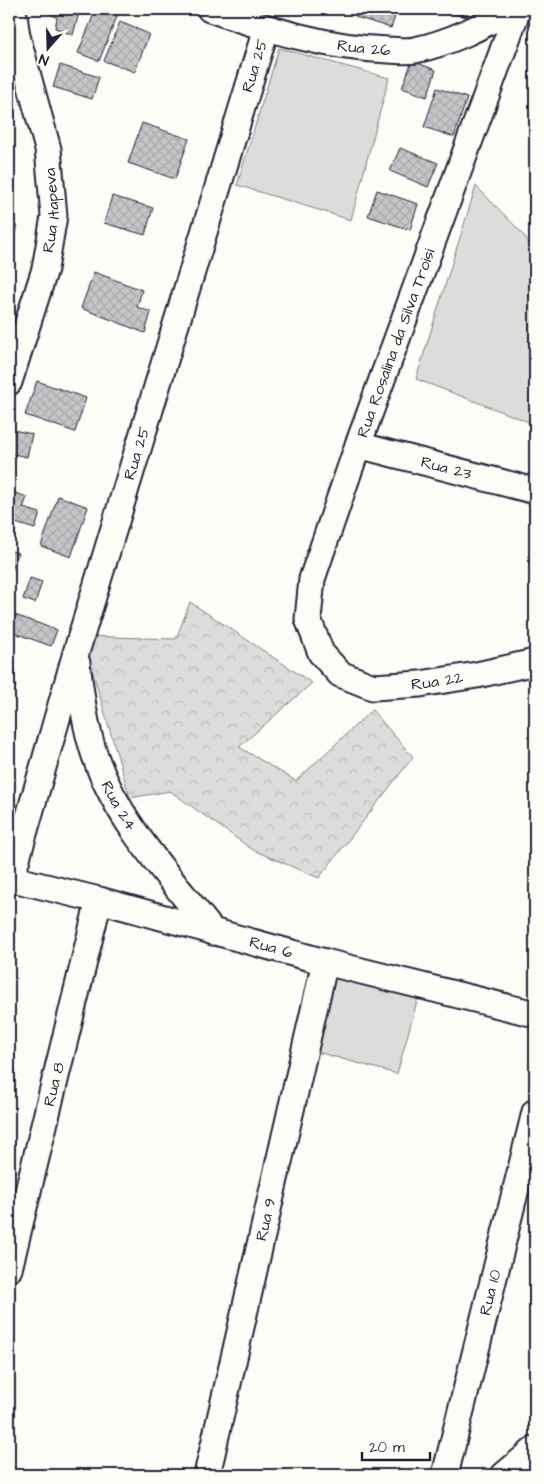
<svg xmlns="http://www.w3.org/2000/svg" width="544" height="1484" font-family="'Architects Daughter',sans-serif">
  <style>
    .green { fill: #dddcdb; stroke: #807f8b }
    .forest { fill: url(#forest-crowns); stroke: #807f8b }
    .building { fill: url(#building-cross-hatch); stroke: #22223b }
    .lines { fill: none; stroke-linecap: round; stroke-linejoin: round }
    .minor-casing { stroke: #22223b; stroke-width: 29 }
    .minor { stroke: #fdfcf7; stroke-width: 25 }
    .labels { text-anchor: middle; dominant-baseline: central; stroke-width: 4.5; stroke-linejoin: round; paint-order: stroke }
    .street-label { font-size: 16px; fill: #22223b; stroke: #fdfcf7 }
  </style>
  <defs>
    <pattern id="forest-crowns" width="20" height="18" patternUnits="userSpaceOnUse" patternTransform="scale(1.25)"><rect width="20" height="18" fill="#dddcdb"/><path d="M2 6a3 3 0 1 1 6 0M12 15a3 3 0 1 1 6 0" fill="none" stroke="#bdbcbd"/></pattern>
    <pattern id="building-cross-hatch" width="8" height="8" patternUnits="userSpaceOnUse" patternTransform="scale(1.25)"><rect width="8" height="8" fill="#c6c6c8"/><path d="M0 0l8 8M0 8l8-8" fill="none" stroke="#aaaaad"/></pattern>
  </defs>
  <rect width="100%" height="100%" fill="#fdfcf7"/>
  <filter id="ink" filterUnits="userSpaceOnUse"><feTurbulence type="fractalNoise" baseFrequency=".02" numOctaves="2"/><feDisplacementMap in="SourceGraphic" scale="10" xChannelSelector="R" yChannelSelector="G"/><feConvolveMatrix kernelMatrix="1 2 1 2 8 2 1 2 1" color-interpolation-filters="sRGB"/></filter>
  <g filter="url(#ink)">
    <g class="green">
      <path d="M 279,48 L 389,78 L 351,220 L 237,185 Z"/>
      <path d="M 476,186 L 521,232 L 535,251 L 535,414 L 529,422 L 416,379 Z"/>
      <path d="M 333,976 L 419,994 L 397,1074 L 317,1052 Z"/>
      <path d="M 221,1468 L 257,1475 L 220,1475 Z"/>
    </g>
    <path class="forest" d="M 190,602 L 312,683 L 239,747 L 296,781 L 372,710 L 413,757 L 319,878 L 253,850 L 170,791 L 130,798 L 82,636 L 176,639 Z"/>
    <g class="building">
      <path d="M 52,9 L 80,9 L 73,35 L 55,28 L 57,18 L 51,14 Z"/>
      <path d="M 96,9 L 120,9 L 99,61 L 78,53 Z"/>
      <path d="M 359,9 L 389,9 L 397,11 L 391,28 L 356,17 Z"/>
      <path d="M 450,9 L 469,9 L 467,17 L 449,13 Z"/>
      <path d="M 120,22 L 149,34 L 135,72 L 104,61 Z"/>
      <path d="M 412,61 L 436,70 L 427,97 L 402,88 Z"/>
      <path d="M 60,65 L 99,77 L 92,99 L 53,87 Z"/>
      <path d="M 437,88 L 467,98 L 454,137 L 424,127 Z"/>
      <path d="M 142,123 L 189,139 L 175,179 L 128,163 Z"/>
      <path d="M 400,148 L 438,163 L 428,187 L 390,171 Z"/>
      <path d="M 377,190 L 418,204 L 410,230 L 368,216 Z"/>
      <path d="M 112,196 L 153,208 L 145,235 L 104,223 Z"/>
      <path d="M 9,224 L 17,226 L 9,255 Z"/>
      <path d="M 94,272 L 142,290 L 137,307 L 151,312 L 145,333 L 81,308 Z"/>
      <path d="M 37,381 L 86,398 L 75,432 L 25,415 Z"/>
      <path d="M 9,429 L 32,434 L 27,457 L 9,453 Z"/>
      <path d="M 9,491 L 27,497 L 23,508 L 40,513 L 35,529 L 9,521 Z"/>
      <path d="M 58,496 L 88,507 L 71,557 L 41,546 Z"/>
      <path d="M 9,550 L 18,553 L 9,580 Z"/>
      <path d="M 30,578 L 42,582 L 35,603 L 23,599 Z"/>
      <path d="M 15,615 L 57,630 L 51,646 L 9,631 Z"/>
      <path d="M 9,681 L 16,684 L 9,707 Z"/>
      <path d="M 9,726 L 16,729 L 9,752 Z"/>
    </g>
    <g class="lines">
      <g class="minor-casing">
        <g id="minor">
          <path id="s1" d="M 210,9 C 267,29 327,48 388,50 C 397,50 406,52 415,50 C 450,43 482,26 513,9"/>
          <path id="s2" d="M 518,9 L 358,445 L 312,579 L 308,619 L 321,653 L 340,674 L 373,687 L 420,684 L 477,675 L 535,662"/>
          <path id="s3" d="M 9,382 L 45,269 L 54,216 L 48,149 L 17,36 L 13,9"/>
          <path id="s4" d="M 358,445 L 535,491"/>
          <path id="s5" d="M 77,663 C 81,694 85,727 95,756 C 118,823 170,877 213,932"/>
          <path id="s6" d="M 9,878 L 99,900 L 325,962 L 535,1014"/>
          <path id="s7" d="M 11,879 L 75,656 L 266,29"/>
          <path id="s8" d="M 9,1269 L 99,900"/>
          <path id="s9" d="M 207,1475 L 325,962"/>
          <path id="s10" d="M 445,1475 L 535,1112"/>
          <path d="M 504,1475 L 535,1449"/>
        </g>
      </g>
      <use href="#minor" class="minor"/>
    </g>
  </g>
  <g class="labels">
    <g class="street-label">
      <text stroke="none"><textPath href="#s1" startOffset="159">Rua 26</textPath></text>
      <text stroke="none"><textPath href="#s7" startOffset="849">Rua 25</textPath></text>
      <text stroke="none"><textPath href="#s3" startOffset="178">Rua Itapeva</textPath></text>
      <text transform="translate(396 343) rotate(-70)">Rua Rosalina da Silva Troisi</text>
      <text stroke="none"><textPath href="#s7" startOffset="444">Rua 25</textPath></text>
      <text stroke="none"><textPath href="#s4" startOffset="91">Rua 23</textPath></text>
      <text stroke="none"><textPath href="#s2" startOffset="811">Rua 22</textPath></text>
      <text stroke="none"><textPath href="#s5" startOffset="150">Rua 24</textPath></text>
      <text stroke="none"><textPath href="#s6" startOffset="271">Rua 6</textPath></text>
      <text stroke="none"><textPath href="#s8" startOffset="190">Rua 8</textPath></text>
      <text stroke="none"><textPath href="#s9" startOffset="262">Rua 9</textPath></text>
      <text stroke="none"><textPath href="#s10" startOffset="188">Rua 10</textPath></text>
    </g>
  </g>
  <rect width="544" height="1484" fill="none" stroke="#fdfcf7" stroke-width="30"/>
  <rect x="15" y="15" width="514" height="1454" fill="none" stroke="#22223b" stroke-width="2" filter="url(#ink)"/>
  <g transform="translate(48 48) rotate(200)" stroke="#fdfcf7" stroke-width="4" paint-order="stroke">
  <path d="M0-4L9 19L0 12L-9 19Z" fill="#22223b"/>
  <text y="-8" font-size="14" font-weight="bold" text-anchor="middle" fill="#22223b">N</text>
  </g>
  <path d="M362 1452v8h68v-8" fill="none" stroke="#22223b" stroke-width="2.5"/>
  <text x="369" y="1452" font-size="15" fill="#22223b" stroke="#fdfcf7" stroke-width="4" paint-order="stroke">20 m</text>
</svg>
